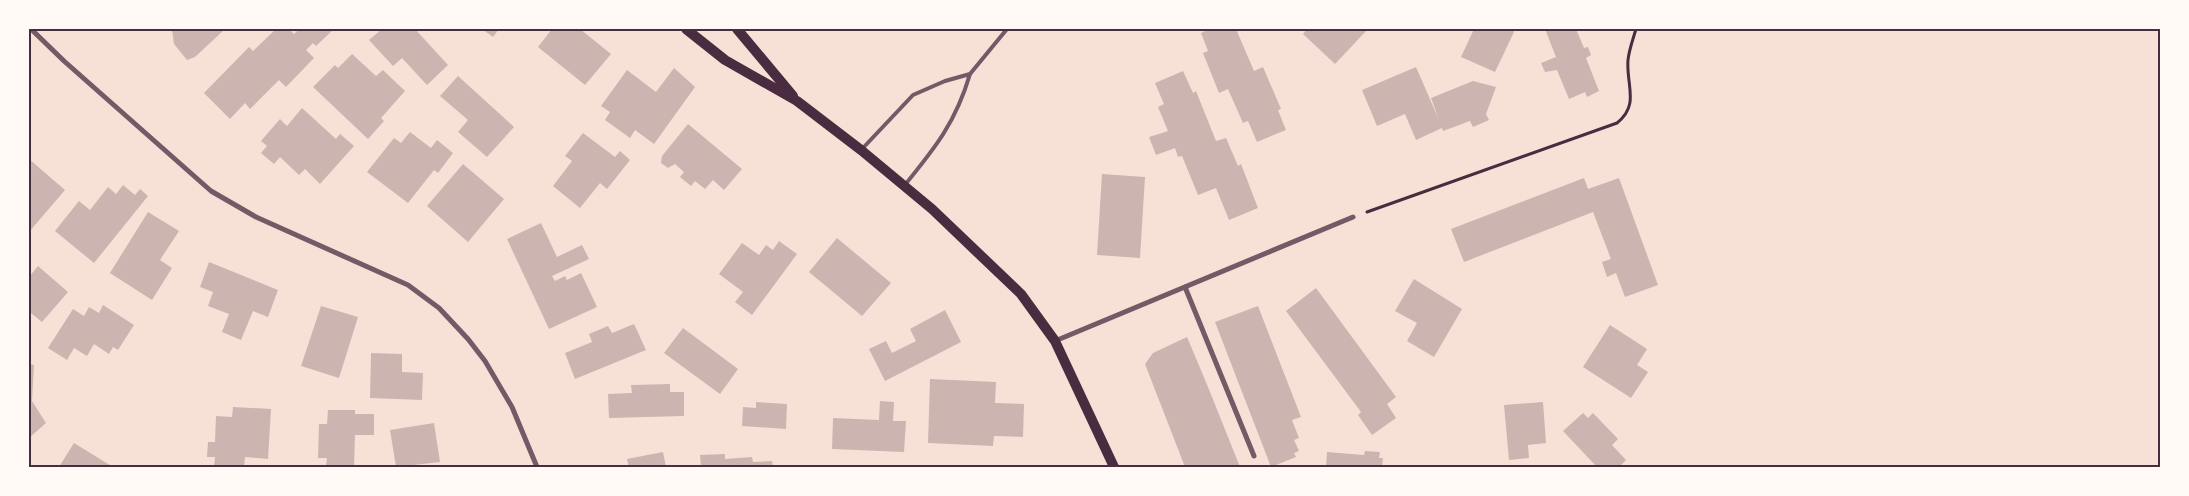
<svg xmlns="http://www.w3.org/2000/svg" width="2189" height="496" font-family="'IBM Plex Serif',serif">
  <style>
    .building { fill: #ccb4b1 }
    .lines { fill: none; stroke-linecap: round; stroke-linejoin: round }
    .path { stroke: #4a2c40; stroke-width: 3 }
    .service { stroke: #755966; stroke-width: 4 }
    .minor { stroke: #755966; stroke-width: 5 }
    .secondary { stroke: #4a2c40; stroke-width: 10 }
    .neatline { fill: none; stroke: #4a2c40; stroke-width: 2 }
  </style>
  <rect width="100%" height="100%" fill="#f7e1d7"/>
  <g class="building">
    <path d="M 172,29 L 225,29 L 195,57 L 187,60 L 174,44 Z"/>
    <path d="M 276,29 L 289,29 L 294,34 L 299,29 L 334,29 L 316,46 L 313,43 L 306,50 L 314,58 L 286,87 L 279,80 L 250,109 L 245,103 L 230,119 L 204,93 L 249,47 L 253,51 Z"/>
    <path d="M 382,29 L 415,29 L 448,65 L 427,85 L 402,58 L 393,66 L 369,40 Z"/>
    <path d="M 482,29 L 499,29 L 493,37 Z"/>
    <path d="M 552,29 L 580,29 L 611,54 L 585,85 L 538,47 Z"/>
    <path d="M 1210,29 L 1236,29 L 1254,71 L 1263,67 L 1281,109 L 1278,110 L 1286,130 L 1257,142 L 1248,121 L 1243,123 L 1228,89 L 1219,93 L 1203,53 L 1208,51 L 1201,33 Z"/>
    <path d="M 1307,29 L 1368,29 L 1335,64 L 1303,34 Z"/>
    <path d="M 1474,29 L 1513,29 L 1514,32 L 1495,72 L 1461,57 Z"/>
    <path d="M 1545,29 L 1576,29 L 1584,48 L 1588,47 L 1591,55 L 1586,58 L 1599,91 L 1587,97 L 1585,92 L 1569,99 L 1557,70 L 1545,72 L 1541,63 L 1556,57 Z"/>
    <path d="M 352,54 L 376,76 L 383,70 L 405,91 L 381,118 L 384,121 L 368,139 L 313,87 L 335,65 L 338,68 Z"/>
    <path d="M 1416,67 L 1439,120 L 1431,98 L 1473,81 L 1496,87 L 1486,114 L 1489,120 L 1473,127 L 1470,121 L 1443,131 L 1442,128 L 1416,140 L 1405,114 L 1377,126 L 1362,90 Z"/>
    <path d="M 674,68 L 695,87 L 654,144 L 635,130 L 630,138 L 605,120 L 610,112 L 601,106 L 627,70 L 656,92 Z"/>
    <path d="M 1183,71 L 1193,93 L 1196,91 L 1216,141 L 1226,138 L 1238,166 L 1241,164 L 1258,208 L 1229,220 L 1216,188 L 1198,195 L 1182,156 L 1178,157 L 1175,148 L 1156,155 L 1149,137 L 1168,131 L 1158,107 L 1164,104 L 1155,83 Z"/>
    <path d="M 458,76 L 514,127 L 487,157 L 458,132 L 468,120 L 440,96 Z"/>
    <path d="M 302,108 L 336,139 L 340,134 L 354,146 L 320,184 L 305,169 L 299,175 L 280,157 L 274,164 L 261,153 L 267,146 L 261,141 L 280,119 L 287,126 Z"/>
    <path d="M 688,124 L 742,169 L 724,190 L 713,180 L 705,189 L 695,181 L 691,186 L 680,177 L 684,172 L 675,164 L 668,168 L 661,163 L 662,156 Z"/>
    <path d="M 410,132 L 431,148 L 437,140 L 453,153 L 438,173 L 434,170 L 408,203 L 367,172 L 394,138 L 401,143 Z"/>
    <path d="M 583,133 L 615,157 L 620,151 L 630,160 L 607,189 L 600,183 L 580,208 L 553,186 L 572,161 L 565,156 Z"/>
    <path d="M 29,159 L 65,190 L 29,232 Z"/>
    <path d="M 463,164 L 504,199 L 468,242 L 427,206 Z"/>
    <path d="M 1102,174 L 1145,177 L 1140,258 L 1097,255 Z"/>
    <path d="M 1584,178 L 1588,189 L 1619,178 L 1658,285 L 1625,297 L 1616,273 L 1607,277 L 1602,262 L 1611,259 L 1593,212 L 1464,262 L 1451,229 Z"/>
    <path d="M 123,185 L 135,195 L 140,189 L 148,196 L 94,263 L 55,231 L 79,201 L 90,210 L 108,187 L 116,194 Z"/>
    <path d="M 148,212 L 179,231 L 160,260 L 172,268 L 152,300 L 110,273 Z"/>
    <path d="M 541,223 L 557,257 L 582,245 L 589,259 L 552,276 L 555,281 L 565,276 L 567,280 L 581,273 L 597,307 L 549,329 L 507,239 Z"/>
    <path d="M 837,238 L 891,283 L 862,316 L 809,272 Z"/>
    <path d="M 779,241 L 797,254 L 752,315 L 735,302 L 743,292 L 719,274 L 742,243 L 759,255 L 766,245 L 773,250 Z"/>
    <path d="M 209,262 L 278,290 L 268,317 L 253,311 L 241,340 L 222,332 L 229,314 L 208,306 L 213,292 L 200,287 Z"/>
    <path d="M 38,266 L 68,292 L 42,322 L 31,313 L 29,315 L 29,277 Z"/>
    <path d="M 1414,279 L 1462,309 L 1434,357 L 1407,341 L 1417,323 L 1395,311 Z"/>
    <path d="M 1316,288 L 1396,397 L 1387,404 L 1396,418 L 1372,435 L 1358,415 L 1361,412 L 1286,311 Z"/>
    <path d="M 103,305 L 134,325 L 118,350 L 113,347 L 109,354 L 94,344 L 87,356 L 74,348 L 67,360 L 48,348 L 73,309 L 84,316 L 89,307 L 99,313 Z"/>
    <path d="M 321,306 L 358,317 L 339,378 L 301,366 Z"/>
    <path d="M 1258,306 L 1301,417 L 1292,420 L 1299,438 L 1294,440 L 1299,451 L 1294,453 L 1296,457 L 1271,467 L 1215,322 Z"/>
    <path d="M 945,310 L 961,342 L 885,381 L 869,349 L 886,341 L 892,353 L 916,341 L 910,329 Z"/>
    <path d="M 634,324 L 646,350 L 575,379 L 565,353 L 592,342 L 589,334 L 608,326 L 612,333 Z"/>
    <path d="M 1610,325 L 1647,349 L 1637,365 L 1648,372 L 1631,398 L 1583,367 Z"/>
    <path d="M 683,328 L 738,369 L 720,394 L 664,353 Z"/>
    <path d="M 1187,337 L 1208,387 L 1240,467 L 1185,467 L 1145,364 L 1153,353 Z"/>
    <path d="M 371,353 L 402,354 L 402,372 L 423,373 L 422,400 L 370,398 Z"/>
    <path d="M 29,364 L 34,365 L 32,401 L 46,423 L 29,438 Z"/>
    <path d="M 930,379 L 996,382 L 995,403 L 1024,404 L 1023,437 L 994,436 L 993,446 L 928,443 Z"/>
    <path d="M 670,384 L 670,392 L 684,392 L 684,416 L 609,418 L 608,394 L 632,393 L 631,385 Z"/>
    <path d="M 880,401 L 894,402 L 893,421 L 906,421 L 904,452 L 832,449 L 833,418 L 879,420 Z"/>
    <path d="M 756,402 L 787,404 L 786,429 L 742,426 L 743,407 L 756,408 Z"/>
    <path d="M 1543,402 L 1546,443 L 1528,445 L 1529,458 L 1509,460 L 1504,405 Z"/>
    <path d="M 233,407 L 271,409 L 268,459 L 245,457 L 244,467 L 214,467 L 215,457 L 207,457 L 208,442 L 215,442 L 216,416 L 232,417 Z"/>
    <path d="M 328,410 L 355,410 L 355,414 L 374,414 L 374,435 L 355,435 L 354,467 L 326,467 L 327,458 L 318,458 L 319,424 L 327,424 Z"/>
    <path d="M 1583,413 L 1588,418 L 1593,413 L 1618,439 L 1612,445 L 1626,460 L 1619,467 L 1597,467 L 1563,431 Z"/>
    <path d="M 434,423 L 440,462 L 396,467 L 390,430 Z"/>
    <path d="M 74,443 L 113,467 L 59,467 Z"/>
    <path d="M 1365,451 L 1380,452 L 1379,458 L 1383,458 L 1382,467 L 1326,467 L 1327,452 L 1364,455 Z"/>
    <path d="M 663,452 L 666,467 L 629,467 L 627,459 Z"/>
    <path d="M 725,454 L 725,459 L 752,457 L 753,462 L 772,461 L 773,467 L 701,467 L 700,455 Z"/>
  </g>
  <g class="lines">
    <path class="path" d="M 1367,212 L 1617,123 C 1640,105 1626,85 1628,60 C 1629,50 1633,39 1636,29"/>
    <g class="service">
      <path d="M 970,74 L 1007,29"/>
      <path d="M 862,149 L 913,95 L 945,81 L 970,74 C 956,122 935,148 904,186"/>
    </g>
    <g class="minor">
      <path d="M 31,29 L 64,61 L 211,191 L 256,217 L 408,285 L 439,308 L 468,339 L 485,361 L 512,407 L 537,467"/>
      <path d="M 1185,287 L 1254,456"/>
      <path d="M 1055,341 L 1353,217"/>
    </g>
    <g class="secondary">
      <path d="M 686,29 L 725,60 L 797,101 L 861,150 L 932,209 L 1021,294 L 1055,341 L 1114,467"/>
      <path d="M 737,29 L 793,96"/>
    </g>
  </g>
  <rect width="2189" height="496" fill="none" stroke="#fffaf5" stroke-width="60"/>
  <rect x="30" y="30" width="2129" height="436" class="neatline"/>
</svg>
